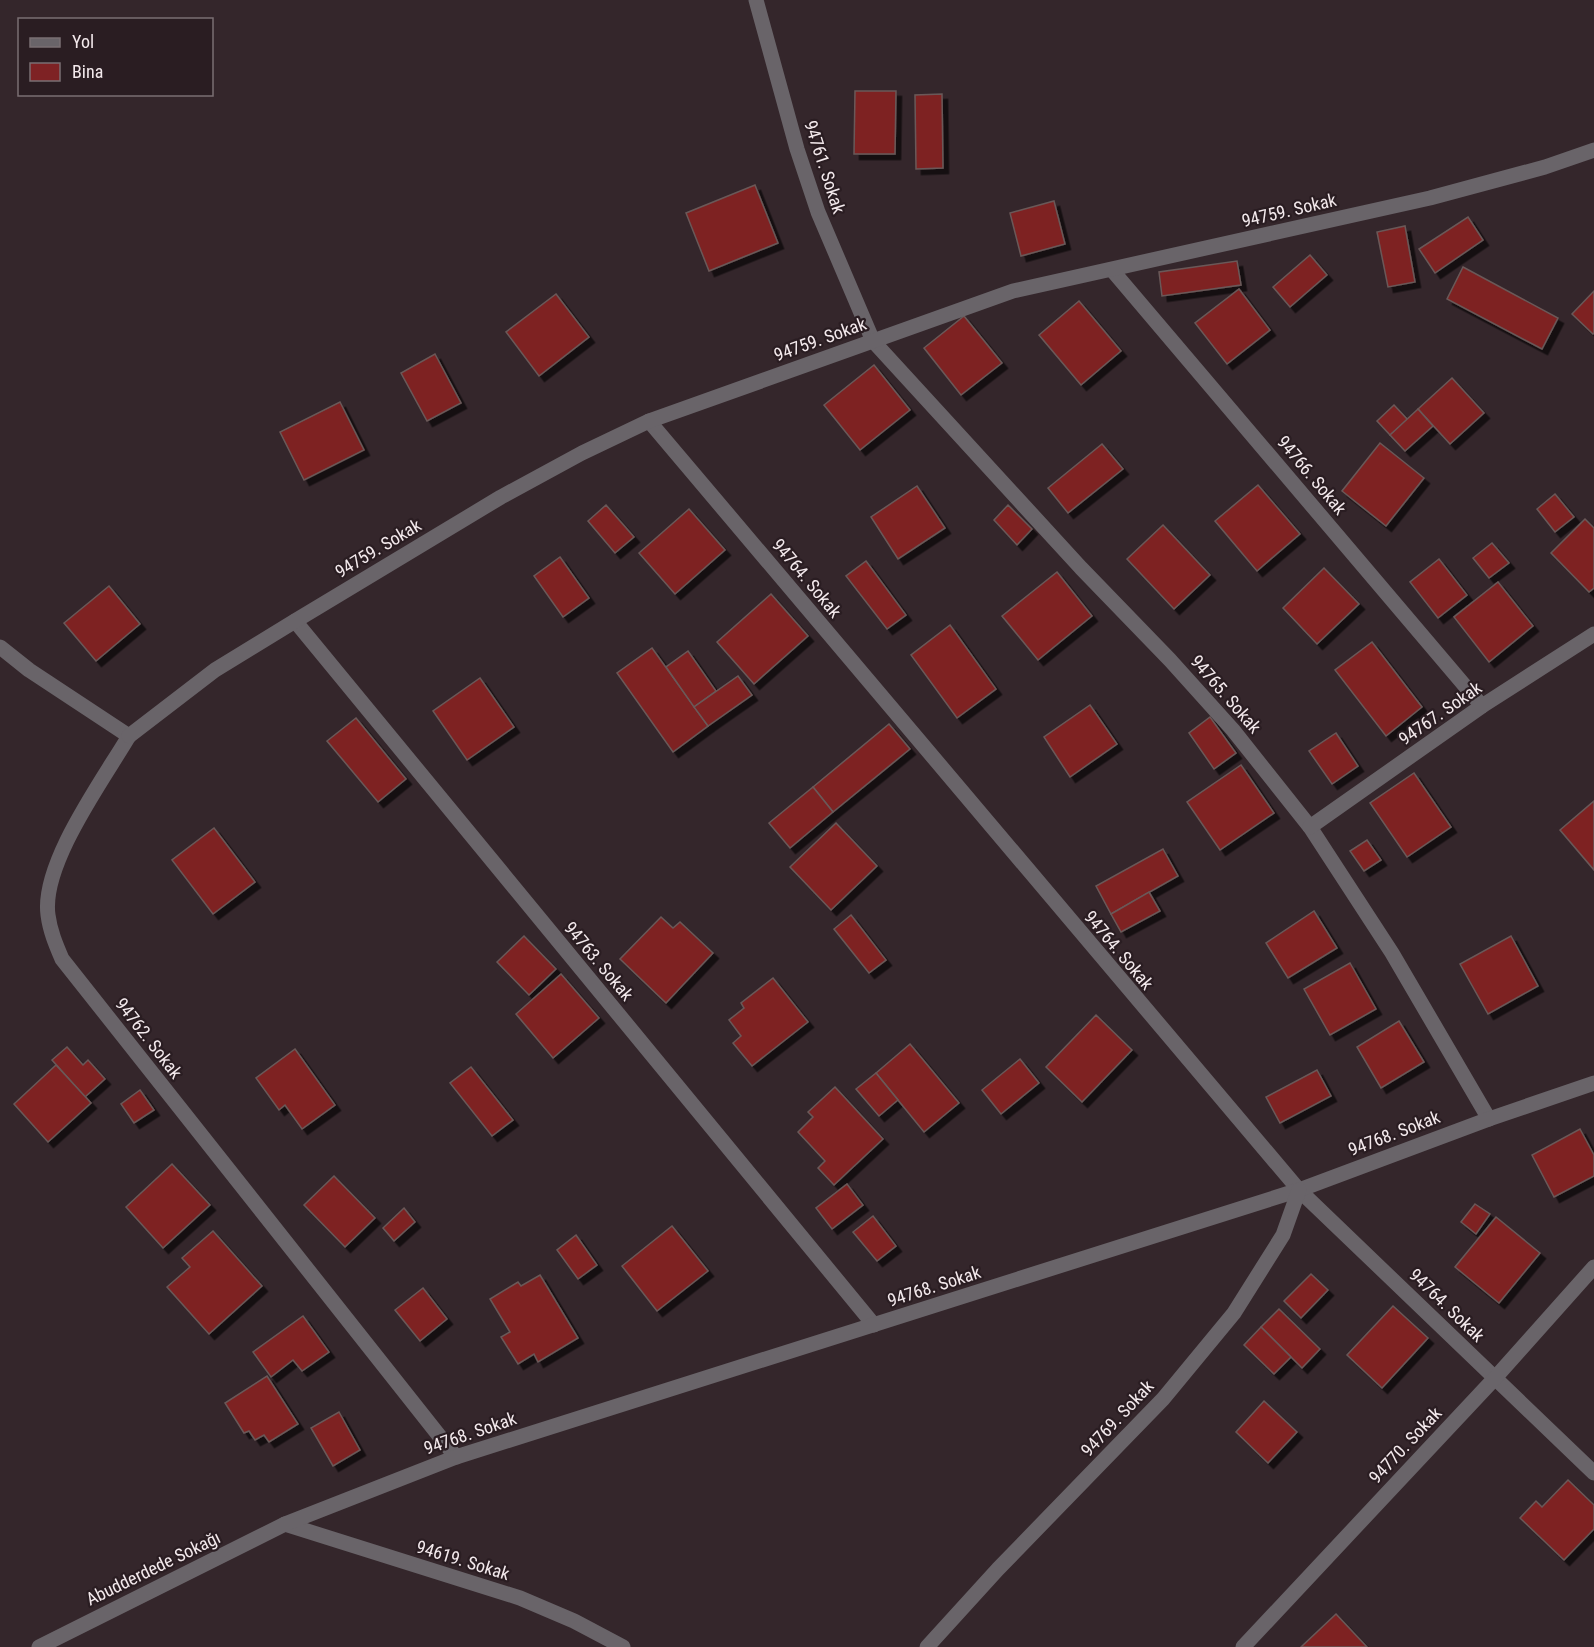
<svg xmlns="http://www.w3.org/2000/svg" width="1594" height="1647" font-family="'Roboto Condensed',sans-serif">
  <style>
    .building { fill: #7e2224; stroke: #6a5958; stroke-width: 1.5; filter: url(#shadow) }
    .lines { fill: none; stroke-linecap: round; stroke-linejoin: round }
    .minor { stroke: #696469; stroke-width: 15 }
    .labels { text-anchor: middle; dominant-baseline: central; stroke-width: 4.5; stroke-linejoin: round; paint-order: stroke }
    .street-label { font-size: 18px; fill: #f3e9ec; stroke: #2a1d22 }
  </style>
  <defs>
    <filter id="shadow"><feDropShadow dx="5.5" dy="5.5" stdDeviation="0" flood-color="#0009"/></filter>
  </defs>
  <rect width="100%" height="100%" fill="#34262b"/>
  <g class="building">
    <path d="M 855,91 L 896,91 L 895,154 L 854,154 Z"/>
    <path d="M 942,94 L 943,168 L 916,169 L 915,95 Z"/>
    <path d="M 755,185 L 778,243 L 709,271 L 686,213 Z"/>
    <path d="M 1054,201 L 1065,244 L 1021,256 L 1010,213 Z"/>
    <path d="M 1468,217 L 1483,240 L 1435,273 L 1419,249 Z"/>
    <path d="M 1405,226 L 1415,282 L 1388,287 L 1377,232 Z"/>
    <path d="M 1310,255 L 1327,275 L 1290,307 L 1273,287 Z"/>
    <path d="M 1237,261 L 1241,285 L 1162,296 L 1159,272 Z"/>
    <path d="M 1463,267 L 1558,318 L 1542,349 L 1447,299 Z"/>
    <path d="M 1239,289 L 1270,330 L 1227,364 L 1195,323 Z"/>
    <path d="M 1594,291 L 1594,333 L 1593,334 L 1572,314 Z"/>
    <path d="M 556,294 L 589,337 L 539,376 L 506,332 Z"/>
    <path d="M 1079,301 L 1121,351 L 1081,385 L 1039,335 Z"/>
    <path d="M 964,316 L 1002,363 L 961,395 L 924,348 Z"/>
    <path d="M 435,354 L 461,403 L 427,421 L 401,373 Z"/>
    <path d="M 874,365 L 910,410 L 860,450 L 824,405 Z"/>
    <path d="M 1452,378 L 1484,413 L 1450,444 L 1418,409 Z"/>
    <path d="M 340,402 L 364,450 L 304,480 L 280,432 Z"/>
    <path d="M 1394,405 L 1408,420 L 1390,435 L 1377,421 Z"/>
    <path d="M 1418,409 L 1433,426 L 1405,451 L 1390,435 Z"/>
    <path d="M 1380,443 L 1424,478 L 1386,526 L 1342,491 Z"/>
    <path d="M 1102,444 L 1123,469 L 1068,513 L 1048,488 Z"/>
    <path d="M 1258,485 L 1300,534 L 1257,571 L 1215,521 Z"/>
    <path d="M 917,486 L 945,528 L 898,559 L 871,517 Z"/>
    <path d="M 1555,494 L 1574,517 L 1555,532 L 1537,509 Z"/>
    <path d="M 606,505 L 634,537 L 615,553 L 588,521 Z"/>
    <path d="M 1008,505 L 1032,529 L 1017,545 L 994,520 Z"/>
    <path d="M 689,509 L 725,550 L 675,594 L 639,553 Z"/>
    <path d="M 1585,519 L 1594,528 L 1594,588 L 1589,592 L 1551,553 Z"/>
    <path d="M 1163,525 L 1210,575 L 1174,609 L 1127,559 Z"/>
    <path d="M 1492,543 L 1509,563 L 1489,578 L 1473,558 Z"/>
    <path d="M 560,557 L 589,598 L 563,617 L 534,576 Z"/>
    <path d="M 1439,559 L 1467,595 L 1438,618 L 1410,582 Z"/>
    <path d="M 866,561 L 906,615 L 887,629 L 846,576 Z"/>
    <path d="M 1324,568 L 1359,604 L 1317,644 L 1283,608 Z"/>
    <path d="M 1057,572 L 1092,616 L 1038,660 L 1002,616 Z"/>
    <path d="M 1498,582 L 1533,626 L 1489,662 L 1454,617 Z"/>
    <path d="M 109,586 L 140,624 L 96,661 L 64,623 Z"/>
    <path d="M 771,594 L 808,636 L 754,684 L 717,642 Z"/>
    <path d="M 950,625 L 996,689 L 957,718 L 911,655 Z"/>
    <path d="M 1372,642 L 1422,707 L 1386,736 L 1335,670 Z"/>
    <path d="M 652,648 L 708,726 L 673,752 L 617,673 Z"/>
    <path d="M 688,651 L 716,691 L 694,707 L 666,667 Z"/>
    <path d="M 738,676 L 752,695 L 708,726 L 694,707 Z"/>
    <path d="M 480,678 L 514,727 L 467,760 L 433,711 Z"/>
    <path d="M 1090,705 L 1117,744 L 1070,777 L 1044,737 Z"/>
    <path d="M 1210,717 L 1236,753 L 1214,769 L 1189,733 Z"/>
    <path d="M 356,718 L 406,779 L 378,802 L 327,741 Z"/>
    <path d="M 889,724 L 910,749 L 833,812 L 813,787 Z"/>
    <path d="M 1336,733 L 1358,766 L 1332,784 L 1309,751 Z"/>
    <path d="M 1241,765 L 1274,813 L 1220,850 L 1187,802 Z"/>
    <path d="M 1414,773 L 1451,827 L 1407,857 L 1370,803 Z"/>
    <path d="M 813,787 L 833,812 L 790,848 L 769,823 Z"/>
    <path d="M 1594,801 L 1594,870 L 1560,830 Z"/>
    <path d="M 836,823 L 877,866 L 831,910 L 790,867 Z"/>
    <path d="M 214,828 L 255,882 L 213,914 L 172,860 Z"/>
    <path d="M 1367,840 L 1381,860 L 1364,871 L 1350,851 Z"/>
    <path d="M 1163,849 L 1178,876 L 1111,914 L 1096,886 Z"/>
    <path d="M 1149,892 L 1160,911 L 1121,932 L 1111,914 Z"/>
    <path d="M 1314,911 L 1337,948 L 1288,978 L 1266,943 Z"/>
    <path d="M 851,915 L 886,960 L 869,973 L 834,929 Z"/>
    <path d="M 661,917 L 673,928 L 680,922 L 713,953 L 666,1003 L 620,959 Z"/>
    <path d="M 524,936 L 556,969 L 529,995 L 497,962 Z"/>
    <path d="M 1511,936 L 1538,986 L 1488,1014 L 1460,964 Z"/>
    <path d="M 1350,963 L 1376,1009 L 1330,1035 L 1304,989 Z"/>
    <path d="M 561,974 L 599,1018 L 553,1058 L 516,1014 Z"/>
    <path d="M 773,978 L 808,1022 L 752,1066 L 733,1043 L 741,1036 L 729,1020 L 744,1008 L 741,1003 Z"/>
    <path d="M 1096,1015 L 1132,1050 L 1082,1102 L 1046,1067 Z"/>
    <path d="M 1399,1021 L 1424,1062 L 1381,1088 L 1357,1047 Z"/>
    <path d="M 910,1044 L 959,1103 L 924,1132 L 876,1073 Z"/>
    <path d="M 67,1047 L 83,1065 L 88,1060 L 105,1079 L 85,1097 L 52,1060 Z"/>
    <path d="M 295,1049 L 335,1105 L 302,1129 L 285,1105 L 279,1110 L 256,1078 Z"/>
    <path d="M 1020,1059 L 1039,1083 L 1001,1114 L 982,1090 Z"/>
    <path d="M 56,1065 L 91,1103 L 48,1142 L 14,1104 Z"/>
    <path d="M 471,1067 L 513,1120 L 492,1136 L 450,1083 Z"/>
    <path d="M 1317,1070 L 1331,1096 L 1280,1123 L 1266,1097 Z"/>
    <path d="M 876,1073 L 898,1100 L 879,1116 L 856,1089 Z"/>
    <path d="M 835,1087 L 883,1139 L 834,1185 L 818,1168 L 825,1161 L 798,1132 L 813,1117 L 808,1112 Z"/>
    <path d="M 140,1090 L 154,1110 L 134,1123 L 121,1104 Z"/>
    <path d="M 1580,1129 L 1594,1155 L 1594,1176 L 1554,1197 L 1532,1155 Z"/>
    <path d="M 172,1164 L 210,1205 L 163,1248 L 126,1207 Z"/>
    <path d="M 334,1176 L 375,1218 L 345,1247 L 304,1205 Z"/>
    <path d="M 847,1184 L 863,1205 L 832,1229 L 816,1208 Z"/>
    <path d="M 1475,1204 L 1490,1214 L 1476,1234 L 1461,1222 Z"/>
    <path d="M 404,1208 L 415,1222 L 394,1241 L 383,1228 Z"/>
    <path d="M 873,1216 L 896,1246 L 877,1261 L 853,1232 Z"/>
    <path d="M 1496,1217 L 1540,1253 L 1499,1303 L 1455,1267 Z"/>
    <path d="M 672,1226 L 708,1271 L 657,1311 L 622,1266 Z"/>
    <path d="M 213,1231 L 262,1286 L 209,1334 L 167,1287 L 190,1267 L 182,1258 Z"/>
    <path d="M 576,1235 L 597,1265 L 578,1279 L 557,1250 Z"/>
    <path d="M 1311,1274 L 1328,1290 L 1301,1318 L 1284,1301 Z"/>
    <path d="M 540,1275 L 578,1338 L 538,1362 L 534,1354 L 518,1364 L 501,1337 L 510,1332 L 490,1299 L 518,1282 L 521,1286 Z"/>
    <path d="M 423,1288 L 447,1319 L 420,1341 L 395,1310 Z"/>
    <path d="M 1393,1306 L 1428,1338 L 1382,1388 L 1347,1355 Z"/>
    <path d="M 1279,1309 L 1320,1349 L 1302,1368 L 1261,1327 Z"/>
    <path d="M 303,1316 L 329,1352 L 302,1371 L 293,1360 L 271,1377 L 253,1352 Z"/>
    <path d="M 1261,1327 L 1291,1357 L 1274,1374 L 1244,1345 Z"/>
    <path d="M 267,1376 L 298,1424 L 269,1442 L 264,1435 L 255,1440 L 249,1431 L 244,1433 L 225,1403 Z"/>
    <path d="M 1264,1401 L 1297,1432 L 1268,1463 L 1236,1432 Z"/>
    <path d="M 339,1412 L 360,1450 L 333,1466 L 311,1428 Z"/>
    <path d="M 1568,1480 L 1594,1505 L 1594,1529 L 1564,1560 L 1520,1518 L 1536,1501 L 1542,1507 Z"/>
    <path d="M 1336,1614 L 1367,1647 L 1301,1647 Z"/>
  </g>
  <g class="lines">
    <g class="minor">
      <path d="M 756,0 L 797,149 L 818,212 L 873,341 L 1081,568 L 1170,660 L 1233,730 L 1310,827 L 1392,953 L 1489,1119"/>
      <path d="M 1112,270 L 1482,706"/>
      <path d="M 649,421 L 1299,1190 L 1594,1473"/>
      <path d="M 295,621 L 874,1325"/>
      <path d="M 0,647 L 29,670 L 129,736 C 103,780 41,864 48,915 C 50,931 56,945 62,959 L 456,1457"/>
      <path d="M 129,736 L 215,670 L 295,621 L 501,497 L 582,453 L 649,421 L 1013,291 L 1430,198 L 1545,167 L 1594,150"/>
      <path d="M 1310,827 L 1482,706 L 1594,634"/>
      <path d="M 285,1524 L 520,1598 L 574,1621 L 623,1647"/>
      <path d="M 39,1647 L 285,1524 L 456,1457 L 1299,1190 L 1489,1119 L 1594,1083"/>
      <path d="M 927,1647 L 998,1569 L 1163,1399 L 1234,1313 L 1283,1235 L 1299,1190"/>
      <path d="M 1243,1647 L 1495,1378 L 1594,1267"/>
    </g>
  </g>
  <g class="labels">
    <g class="street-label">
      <text transform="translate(825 167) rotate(72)">94761. Sokak</text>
      <text transform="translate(1289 210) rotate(-13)">94759. Sokak</text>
      <text transform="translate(820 339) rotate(-20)">94759. Sokak</text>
      <text transform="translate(1312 475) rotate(50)">94766. Sokak</text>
      <text transform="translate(378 548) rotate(-31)">94759. Sokak</text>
      <text transform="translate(807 578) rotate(50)">94764. Sokak</text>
      <text transform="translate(1226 694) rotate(49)">94765. Sokak</text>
      <text transform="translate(1440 713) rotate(-35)">94767. Sokak</text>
      <text transform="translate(1119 950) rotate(50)">94764. Sokak</text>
      <text transform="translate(599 961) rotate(50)">94763. Sokak</text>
      <text transform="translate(149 1038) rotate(52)">94762. Sokak</text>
      <text transform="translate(1394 1133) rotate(-21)">94768. Sokak</text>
      <text transform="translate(934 1286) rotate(-18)">94768. Sokak</text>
      <text transform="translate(1447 1305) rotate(44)">94764. Sokak</text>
      <text transform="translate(1117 1418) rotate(-47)">94769. Sokak</text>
      <text transform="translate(470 1433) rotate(-19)">94768. Sokak</text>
      <text transform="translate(1405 1445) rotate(-47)">94770. Sokak</text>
      <text transform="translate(463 1560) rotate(17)">94619. Sokak</text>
      <text transform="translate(153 1568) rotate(-26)">Abudderdede Sokağı</text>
    </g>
  </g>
  <rect x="18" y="18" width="195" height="78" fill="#2a1d22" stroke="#7a6f73" stroke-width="1.5"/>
  <rect x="30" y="38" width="30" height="9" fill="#696469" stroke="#7a6f73" stroke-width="1.5"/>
  <text x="72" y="48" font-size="18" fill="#f3e9ec">Yol</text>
  <rect x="30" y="63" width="30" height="18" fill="#7e2224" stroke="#7a6f73" stroke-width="1.5"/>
  <text x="72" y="78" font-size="18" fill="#f3e9ec">Bina</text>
</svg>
